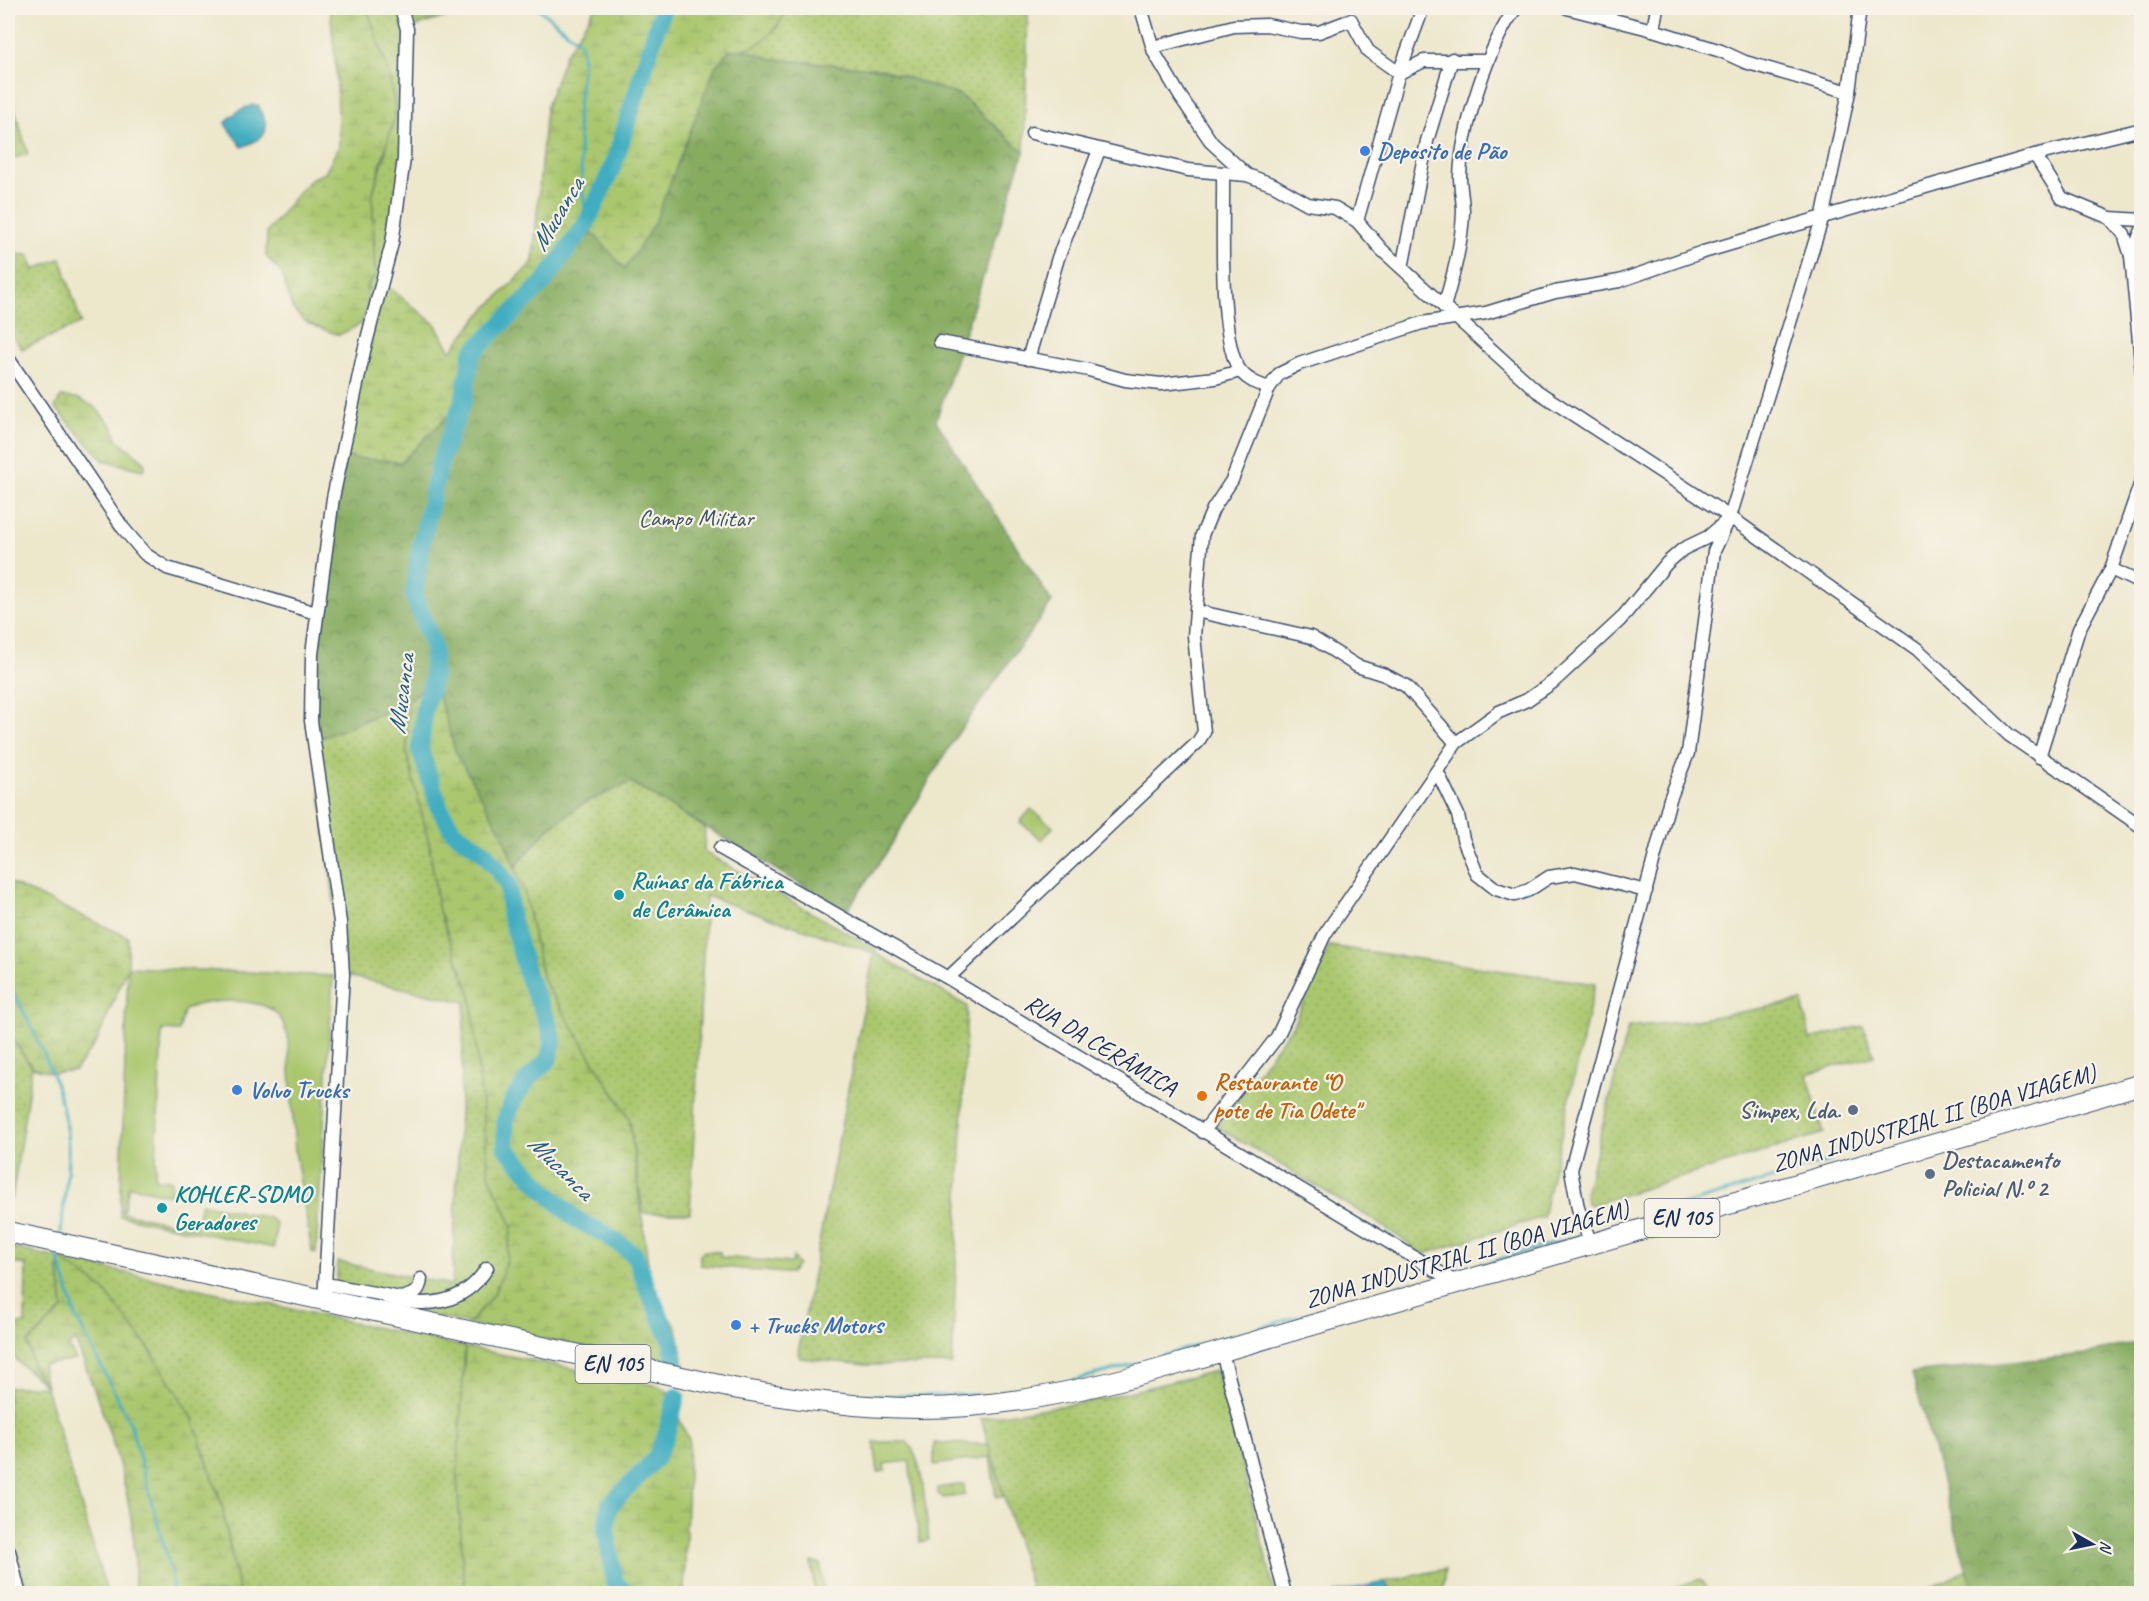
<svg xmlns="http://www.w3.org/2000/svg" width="2149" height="1601" font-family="Caveat,sans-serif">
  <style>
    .grass { fill: url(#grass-dots); stroke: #627b66; stroke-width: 1.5 }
    .forest { fill: url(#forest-crowns); stroke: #516e60; stroke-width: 1.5 }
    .wetland { fill: url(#wetland-marsh); stroke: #627b66; stroke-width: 1.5 }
    .green { fill: #aac76e; stroke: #627b66; stroke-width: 1.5 }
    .water { fill: #41adc0; stroke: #2e6e8f; stroke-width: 1.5 }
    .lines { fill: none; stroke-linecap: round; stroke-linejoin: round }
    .stream { stroke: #41adc0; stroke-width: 3 }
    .river { stroke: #41adc0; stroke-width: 18 }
    .minor-casing { stroke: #3a4b6e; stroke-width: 15 }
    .tertiary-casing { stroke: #3a4b6e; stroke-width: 18 }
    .primary-casing { stroke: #3a4b6e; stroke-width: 22 }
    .minor { stroke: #fff; stroke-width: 12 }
    .tertiary { stroke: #fff; stroke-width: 15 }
    .primary { stroke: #fff; stroke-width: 20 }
    .shop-dot { fill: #3f7fe0; stroke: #f7f3e8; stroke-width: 2 }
    .culture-dot { fill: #0f9aa8; stroke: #f7f3e8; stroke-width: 2 }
    .food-dot { fill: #e8710a; stroke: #f7f3e8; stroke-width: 2 }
    .service-dot { fill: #5c6f8a; stroke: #f7f3e8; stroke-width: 2 }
    .labels { text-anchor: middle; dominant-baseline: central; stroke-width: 4.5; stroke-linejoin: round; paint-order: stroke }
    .shield { fill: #f7f3e8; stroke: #5d6a87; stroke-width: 1.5 }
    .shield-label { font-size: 22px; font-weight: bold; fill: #1b2f5e }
    .shop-label { font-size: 24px; font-weight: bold; fill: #366cbe; stroke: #f7f3e8; text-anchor: start }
    .park-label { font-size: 24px; fill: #3f5562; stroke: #f7f3e8 }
    .culture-label { font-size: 24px; font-weight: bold; fill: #0d838f; stroke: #f7f3e8; text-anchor: start }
    .street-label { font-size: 24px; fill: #1b2f5e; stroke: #f7f3e8 }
    .food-label { font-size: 24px; font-weight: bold; fill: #c56008; stroke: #f7f3e8; text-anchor: start }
    .service-label { font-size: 24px; font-weight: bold; fill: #4e5e75; stroke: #f7f3e8; text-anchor: end }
    .water-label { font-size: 26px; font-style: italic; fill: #285b80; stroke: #f7f3e8 }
  </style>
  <defs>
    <pattern id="grass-dots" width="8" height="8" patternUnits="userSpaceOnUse" patternTransform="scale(1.5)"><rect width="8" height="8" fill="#aac76e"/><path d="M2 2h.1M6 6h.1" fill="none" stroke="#92ab62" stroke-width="1.8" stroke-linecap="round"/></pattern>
    <pattern id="forest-crowns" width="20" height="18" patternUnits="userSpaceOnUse" patternTransform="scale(1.5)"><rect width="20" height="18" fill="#87ac61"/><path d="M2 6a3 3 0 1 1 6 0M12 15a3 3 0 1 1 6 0" fill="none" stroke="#6e8c53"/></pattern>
    <pattern id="wetland-marsh" width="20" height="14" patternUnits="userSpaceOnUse" patternTransform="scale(1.5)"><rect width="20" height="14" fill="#aac76e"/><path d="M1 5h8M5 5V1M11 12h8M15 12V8" fill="none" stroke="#92ab62"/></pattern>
  </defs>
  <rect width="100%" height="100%" fill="#f7f3e8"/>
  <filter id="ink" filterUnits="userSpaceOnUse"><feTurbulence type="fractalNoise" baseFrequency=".0167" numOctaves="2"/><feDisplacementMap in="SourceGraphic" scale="12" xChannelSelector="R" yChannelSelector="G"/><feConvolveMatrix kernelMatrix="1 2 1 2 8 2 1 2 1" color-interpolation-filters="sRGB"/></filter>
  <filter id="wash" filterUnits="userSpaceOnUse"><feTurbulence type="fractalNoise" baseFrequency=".008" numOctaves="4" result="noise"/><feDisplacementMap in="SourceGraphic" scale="24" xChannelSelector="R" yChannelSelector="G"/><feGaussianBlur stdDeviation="1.35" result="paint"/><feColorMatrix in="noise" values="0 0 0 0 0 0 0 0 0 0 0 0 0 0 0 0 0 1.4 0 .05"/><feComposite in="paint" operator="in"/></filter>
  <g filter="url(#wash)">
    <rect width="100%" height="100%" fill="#ede7cc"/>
    <g class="grass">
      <path d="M 367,8 L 474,8 L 407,29 L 404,159 L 379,295 L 366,288 L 375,275 L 372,195 L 386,152 L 388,72 Z"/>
      <path d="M 789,8 L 1055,8 L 1055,10 L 1028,10 L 1024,152 L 961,96 L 882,69 L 773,59 L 745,50 L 775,30 Z"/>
      <path d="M 8,86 L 28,154 L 8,160 Z"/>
      <path d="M 8,254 L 29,255 L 34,270 L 61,258 L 81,323 L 22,349 L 8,330 Z"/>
      <path d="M 408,702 L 407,754 L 429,843 L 439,911 L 471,995 L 489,1174 L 512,1226 L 506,1265 L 494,1294 L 469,1324 L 335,1295 L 338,1262 L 452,1285 L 465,1002 L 343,975 L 314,741 Z"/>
      <path d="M 631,782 L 705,828 L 704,852 L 876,949 L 875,953 L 967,1006 L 952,1364 L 867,1365 L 800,1358 L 798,1353 L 874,953 L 706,896 L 690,1213 L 643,1213 L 629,1118 L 543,980 L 524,892 L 515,867 L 547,830 L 580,805 Z"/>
      <path d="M 1329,946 L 1595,984 L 1543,1217 L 1424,1254 L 1372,1219 L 1217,1127 L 1293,1025 Z"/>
      <path d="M 1802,1001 L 1810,1039 L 1863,1026 L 1874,1056 L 1807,1074 L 1824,1133 L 1591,1205 L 1587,1203 L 1585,1194 L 1628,1027 L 1690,1021 Z"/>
      <path d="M 8,1032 L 32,1067 L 12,1199 L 8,1199 Z"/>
      <path d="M 8,1247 L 465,1347 L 457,1478 L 465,1593 L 239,1593 L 221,1502 L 192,1417 L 58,1258 L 63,1309 L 28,1343 L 33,1367 L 46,1387 L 107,1593 L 27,1593 L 8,1517 L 8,1387 L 46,1386 L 14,1358 L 10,1325 L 25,1324 L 26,1265 L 8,1262 Z"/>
      <path d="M 1216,1371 L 1237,1444 L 1275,1593 L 1032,1593 L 981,1418 L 1093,1401 Z"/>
      <path d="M 1445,1569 L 1442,1593 L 1394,1593 L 1384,1582 Z"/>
      <path d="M 1967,1570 L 1973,1593 L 1921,1593 Z"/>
      <path d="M 1701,1579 L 1711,1593 L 1654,1593 Z"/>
    </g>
    <g class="forest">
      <path d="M 729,50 L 745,50 L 773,59 L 882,69 L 961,96 L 1024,152 L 936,421 L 1052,602 L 956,736 L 888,850 L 846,912 L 631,782 L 580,805 L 547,830 L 515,867 L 502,834 L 456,753 L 433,679 L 408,702 L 314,741 L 312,654 L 341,457 L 401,462 L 463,401 L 472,353 L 544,282 L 586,224 L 625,268 L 655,222 L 715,67 Z"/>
      <path d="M 2141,1341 L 2141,1593 L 1973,1593 L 1912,1373 L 2086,1354 Z"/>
    </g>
    <g class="wetland">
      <path d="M 330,8 L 367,8 L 388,72 L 396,112 L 372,195 L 375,275 L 366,288 L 370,301 L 361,324 L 339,335 L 307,323 L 292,308 L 282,274 L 266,256 L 267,232 L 298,193 L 313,178 L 325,173 L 339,146 L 337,81 Z"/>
      <path d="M 595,8 L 789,8 C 773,33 762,51 729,50 L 715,67 L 655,222 L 625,269 L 586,225 L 544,282 L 472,353 L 463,401 L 401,462 L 341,457 L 382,282 L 435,324 L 451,351 L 478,317 L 533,262 L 546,107 L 565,55 Z"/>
      <path d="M 61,397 L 77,398 L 95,407 L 113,427 L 118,440 L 144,461 L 145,468 L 142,470 L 103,460 L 55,407 Z"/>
      <path d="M 433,679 L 456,753 L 502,834 L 524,892 L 543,980 L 629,1118 L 652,1294 L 676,1326 L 682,1348 L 683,1368 L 469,1324 L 494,1294 L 506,1265 L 512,1226 L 489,1174 L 471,995 L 439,911 L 429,843 L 407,754 L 408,702 Z"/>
      <path d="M 8,882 L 128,937 L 128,967 L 97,1041 L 75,1070 L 53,1073 L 32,1067 L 8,1032 Z"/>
      <path d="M 58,1257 L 103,1289 L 148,1347 L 192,1417 L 221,1502 L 239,1593 L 134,1593 C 142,1507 106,1419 75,1340 L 69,1346 L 76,1360 L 42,1365 L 46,1387 L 33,1367 L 28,1343 L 63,1309 Z"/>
      <path d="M 465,1347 L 659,1386 L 676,1397 L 678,1416 L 689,1440 L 684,1593 L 465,1593 L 457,1478 Z"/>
    </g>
    <g class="green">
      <path d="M 1031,809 L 1053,827 L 1042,840 L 1020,822 Z"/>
      <path d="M 128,967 L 333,976 L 316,1253 L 312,1252 L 295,1151 L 288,1037 C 285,1027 283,1019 275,1012 C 258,997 201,998 184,1011 L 179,1031 L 162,1030 L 155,1179 L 171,1180 L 171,1195 L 129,1186 L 123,1213 L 196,1228 L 201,1203 L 269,1218 L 276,1223 L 274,1248 L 120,1216 Z"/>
      <path d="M 705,1251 L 720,1252 L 720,1257 L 792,1263 L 793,1257 L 798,1265 L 791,1273 L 784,1273 L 700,1265 L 700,1254 Z"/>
      <path d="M 874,1442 L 907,1442 C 925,1460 925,1515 929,1540 L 920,1542 L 909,1461 L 884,1464 L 885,1471 L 878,1472 Z"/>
      <path d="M 934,1443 L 988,1444 L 1004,1497 L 996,1497 L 990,1457 L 934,1465 Z"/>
      <path d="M 964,1484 L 965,1495 L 944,1498 L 938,1494 L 938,1488 Z"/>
      <path d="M 811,1562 L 820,1564 L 821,1567 L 824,1593 L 815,1593 Z"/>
    </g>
    <g class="water">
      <path d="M 258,105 C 272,130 268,137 242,147 L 225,124 C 233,113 244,106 258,105 Z"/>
      <path d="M 1384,1582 L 1394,1593 L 1334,1593 Z"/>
    </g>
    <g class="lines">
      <g class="stream">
        <path d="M 538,8 L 581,43 L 583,60 L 577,117 L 586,224"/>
        <path d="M 8,982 C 35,1033 65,1087 68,1146 C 69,1174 63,1205 61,1234"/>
        <path d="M 1601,1230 L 1830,1161"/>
        <path d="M 58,1257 L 76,1317 L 130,1423 L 171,1572 L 173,1594"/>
        <path d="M 1451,1273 L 1583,1235"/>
        <path d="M 1161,1356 L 1422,1281"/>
        <path d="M 1000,1392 L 1071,1381 L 1141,1363"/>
        <path d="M 862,1396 L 980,1395"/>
      </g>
      <g class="river">
        <path d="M 663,8 L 614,164 L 586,224 L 544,282 L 472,353 L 463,401 L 440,462 L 421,545 L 414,596 L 433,645 L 433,679 L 424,710 L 420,750 L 440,809 L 453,831 L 484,852 L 508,884 L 510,913 L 528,978 L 549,1025 L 553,1042 L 548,1060 L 528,1079 L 514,1099 L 505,1121 L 506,1148 L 545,1191 L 577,1220 L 605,1234 L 635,1255 L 648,1290 L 672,1343 L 676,1367"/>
        <path d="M 628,1594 L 615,1584 L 606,1531 L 609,1506 L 656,1458 L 666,1435 L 676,1397"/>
      </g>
    </g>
  </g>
  <g filter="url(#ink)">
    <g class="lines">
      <g class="minor-casing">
        <g id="minor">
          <path d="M 1141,8 L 1154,52 L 1180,96 L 1212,143 L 1247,175 L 1274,185 L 1308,204 L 1335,208 L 1357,221 L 1382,250 L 1537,391 L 1730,517 L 1917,649 L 2009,735 L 2142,827"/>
          <path d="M 1567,8 L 1653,30 L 1721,51 L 1745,62 L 1849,92"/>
          <path d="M 2138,8 L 2142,11"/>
          <path d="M 1653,30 L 1657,8"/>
          <path d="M 1153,47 L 1234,26 L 1267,25 L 1301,32 L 1319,32 L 1351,20 L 1368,51 L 1399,73 L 1424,61 L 1486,61"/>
          <path d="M 1032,133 L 1188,170 L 1247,175"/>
          <path d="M 2035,155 L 2062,198 L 2110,218 L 2142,220"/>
          <path d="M 1223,174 C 1224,215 1217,342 1241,372 C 1249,381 1258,384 1269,388"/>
          <path d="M 2110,218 L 2124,234 L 2131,256 L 2142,373"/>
          <path d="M 1357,221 L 1399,73 L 1423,8"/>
          <path d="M 2131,256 L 2142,230"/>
          <path d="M 1402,268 L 1427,141 L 1452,59"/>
          <path d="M 1444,307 C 1453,276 1462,244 1463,212 C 1463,200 1460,188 1460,176 C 1462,129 1488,45 1516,8"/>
          <path d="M 940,342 L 1089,370 L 1125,380 L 1161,384 L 1215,378 L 1240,371"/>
          <path d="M 8,358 L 123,528 L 145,554 L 167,568 L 316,613"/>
          <path d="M 1028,359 L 1058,258 L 1099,150"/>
          <path d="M 2111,569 L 2142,584"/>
          <path d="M 1196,611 L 1311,637 L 1357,666 L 1385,675 L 1406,686 L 1456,743"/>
          <path d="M 2039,757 L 2079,629 L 2111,569 L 2142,479"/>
          <path d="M 1437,771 L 1458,815 L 1463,839 L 1477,874 L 1496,889 L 1515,895 L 1529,890 L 1549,877 L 1575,873 L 1646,891"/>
          <path d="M 720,848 L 948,978 L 1457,1283"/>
          <path d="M 948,978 L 1198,742 L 1204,732 L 1194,636 L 1202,535 L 1213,509 L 1232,480 L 1269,388 L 1279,374 L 1299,364 L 1422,323 L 1486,313 L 1555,292 L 1619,281 L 1700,253 L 2035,155 L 2142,129"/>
          <path d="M 1203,1132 L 1277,1037 L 1325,934 L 1456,743 L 1499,712 L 1527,700 L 1553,682 L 1620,620 L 1667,563 L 1683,549 L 1708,537 L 1725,522"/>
          <path d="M 1591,1244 L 1578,1208 L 1571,1170 L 1670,799 L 1688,753 L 1714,551 L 1730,517 L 1822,219 L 1849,92 L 1860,8"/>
          <path d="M 326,1284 L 401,1298 C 413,1295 420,1292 421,1279"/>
          <path d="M 386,1297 C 425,1309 464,1305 487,1268"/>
          <path d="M 324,1301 L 343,975 L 340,922 L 311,721 L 312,654 L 333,498 L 364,351 L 392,243 L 404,159 L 407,29 L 401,8"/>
          <path d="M 1222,1352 L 1285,1594"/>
        </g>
      </g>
      <g class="tertiary-casing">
        <path id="tertiary" d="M 8,1553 L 18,1594"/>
      </g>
      <g class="primary-casing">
        <path id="primary" d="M 8,1232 L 733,1388 C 795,1399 857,1408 920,1408 C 999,1408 1078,1392 1154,1371 L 2142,1084"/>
      </g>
      <use href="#minor" class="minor"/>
      <use href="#tertiary" class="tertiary"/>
      <use href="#primary" class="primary"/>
    </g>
  </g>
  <g class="shop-dot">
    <circle cx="1365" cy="151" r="6"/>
    <circle cx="237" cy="1090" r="6"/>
    <circle cx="736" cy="1325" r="6"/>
  </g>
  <g class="culture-dot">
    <circle cx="619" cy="895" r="6"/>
    <circle cx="162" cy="1208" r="6"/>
  </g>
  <circle class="food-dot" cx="1202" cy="1096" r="6"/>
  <g class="service-dot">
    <circle cx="1853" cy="1110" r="6"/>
    <circle cx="1930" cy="1174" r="6"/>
  </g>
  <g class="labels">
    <g class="shield">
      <rect x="1644.5" y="1199" width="75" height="38" rx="4.5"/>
      <rect x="575.5" y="1345" width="75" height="38" rx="4.5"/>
    </g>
    <g class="shield-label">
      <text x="1682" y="1218">EN 105</text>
      <text x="613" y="1364">EN 105</text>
    </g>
    <g class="shop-label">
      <text x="1377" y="151">Deposito de Pão</text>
      <text x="249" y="1090">Volvo Trucks</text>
      <text x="748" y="1325">+ Trucks Motors</text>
    </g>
    <g class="park-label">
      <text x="696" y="518">Campo Militar</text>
    </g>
    <g class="culture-label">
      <text x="631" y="881">Ruínas da Fábrica<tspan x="631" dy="28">de Cerâmica</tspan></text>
      <text x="174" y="1194">KOHLER-SDMO<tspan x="174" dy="28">Geradores</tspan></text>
    </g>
    <g class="street-label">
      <text transform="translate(1101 1045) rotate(31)">RUA DA CERÂMICA</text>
      <text transform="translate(1934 1118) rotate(-16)">ZONA INDUSTRIAL II (BOA VIAGEM)</text>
      <text transform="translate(1467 1254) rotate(-16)">ZONA INDUSTRIAL II (BOA VIAGEM)</text>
    </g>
    <g class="food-label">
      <text x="1214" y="1082">Restaurante “O<tspan x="1214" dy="28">pote de Tia Odete"</tspan></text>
    </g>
    <g class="service-label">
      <text x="1841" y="1110">Simpex, Lda.</text>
      <text x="1942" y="1160" text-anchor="start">Destacamento<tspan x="1942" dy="28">Policial N.º 2</tspan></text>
    </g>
    <g class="water-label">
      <text transform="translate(557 214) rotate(-59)">Mucanca</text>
      <text transform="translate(401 694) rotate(-83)">Mucanca</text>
      <text transform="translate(561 1167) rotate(45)">Mucanca</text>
    </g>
  </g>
  <rect width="2149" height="1601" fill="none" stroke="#f7f3e8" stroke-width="30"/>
  <g transform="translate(2092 1544) rotate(99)" stroke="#f7f3e8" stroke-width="4.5" paint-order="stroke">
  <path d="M0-4.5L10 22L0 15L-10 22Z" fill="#1b2f5e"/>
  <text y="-9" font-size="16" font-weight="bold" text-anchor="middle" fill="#1b2f5e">N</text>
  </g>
</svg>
